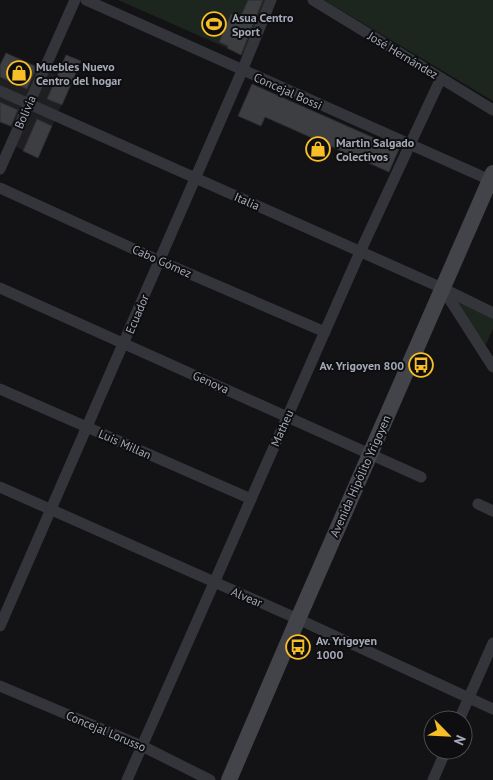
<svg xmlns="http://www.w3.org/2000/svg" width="493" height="780" font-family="'PT Sans',sans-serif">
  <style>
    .built { fill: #1f1f22 }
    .green { fill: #1d251f }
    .building { fill: #3d3e42; stroke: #2d2d31 }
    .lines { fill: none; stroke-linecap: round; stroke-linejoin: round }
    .minor { stroke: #34353a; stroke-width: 11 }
    .secondary { stroke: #42444a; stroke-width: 16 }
    .labels { text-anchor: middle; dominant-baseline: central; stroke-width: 4; stroke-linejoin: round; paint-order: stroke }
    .poi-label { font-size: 12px; font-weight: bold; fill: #a4a9b6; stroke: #0e0e10; text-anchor: start }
    .street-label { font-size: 12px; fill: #a4a9b6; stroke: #0e0e10 }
  </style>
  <rect width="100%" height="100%" fill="#131315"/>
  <path class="built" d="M 6,53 L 57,75 L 66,55 L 81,61 L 38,158 L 11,144 L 17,130 L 0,122 L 0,65 Z"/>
  <g class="green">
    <path d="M 118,0 L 267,0 L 243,55 Z"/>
    <path d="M 324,0 L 493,0 L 493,101 Z"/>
    <path d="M 450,293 L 493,313 L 493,329 L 483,351 Z"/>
  </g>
  <g class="building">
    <path d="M 248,0 L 263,0 L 241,55 L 227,48 L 228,46 L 219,42 L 231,14 L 240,18 Z"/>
    <path d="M 6,53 L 37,67 L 27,89 L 0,77 L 0,65 Z"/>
    <path d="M 66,55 L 81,61 L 62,105 L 47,99 Z"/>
    <path d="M 252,84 L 399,149 L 389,172 L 265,117 L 261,126 L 238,116 Z"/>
    <path d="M 0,102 L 18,110 L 11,126 L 0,122 Z"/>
    <path d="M 37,119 L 52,126 L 38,158 L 23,151 Z"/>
  </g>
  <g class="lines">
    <g class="minor">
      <path d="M 86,0 L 490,180"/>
      <path d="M 313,0 L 493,110"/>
      <path d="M 0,91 L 442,288 L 493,313"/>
      <path d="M 0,169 L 75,0"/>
      <path d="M 0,188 L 160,261 L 325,332"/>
      <path d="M 0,288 L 421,477"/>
      <path d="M 443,289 L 493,367"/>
      <path d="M 0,389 L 251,499"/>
      <path d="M 0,487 L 298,619 L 493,709"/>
      <path d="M 478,504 L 493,511"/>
      <path d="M 0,626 L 242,71 L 271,0"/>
      <path d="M 0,686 L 142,746 L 210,780"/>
      <path d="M 459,720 L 493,643"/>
      <path d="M 127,780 L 360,252 L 441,78"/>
      <path d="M 433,780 L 446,750"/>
    </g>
    <path class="secondary" d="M 229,780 L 298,619 L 493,173"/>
  </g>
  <defs>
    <g id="stadium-ring" transform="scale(1.25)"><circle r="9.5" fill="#0e0e10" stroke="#f8be28" stroke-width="1.5"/><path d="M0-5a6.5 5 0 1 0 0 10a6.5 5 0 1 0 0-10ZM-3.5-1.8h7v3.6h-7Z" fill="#f8be28"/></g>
    <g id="shop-ring" transform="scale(1.25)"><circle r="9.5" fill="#0e0e10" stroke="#f8be28" stroke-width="1.5"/><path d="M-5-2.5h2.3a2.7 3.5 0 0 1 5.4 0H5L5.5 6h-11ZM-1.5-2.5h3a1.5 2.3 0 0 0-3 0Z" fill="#f8be28"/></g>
    <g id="bus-ring" transform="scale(1.25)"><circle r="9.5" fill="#0e0e10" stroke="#f8be28" stroke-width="1.5"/><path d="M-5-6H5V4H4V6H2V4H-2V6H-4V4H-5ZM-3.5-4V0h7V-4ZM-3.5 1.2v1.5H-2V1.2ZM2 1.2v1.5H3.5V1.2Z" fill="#f8be28"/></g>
  </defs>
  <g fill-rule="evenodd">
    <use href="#stadium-ring" x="214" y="24"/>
    <use href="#shop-ring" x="19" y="73"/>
    <use href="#shop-ring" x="318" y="149"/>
    <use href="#bus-ring" x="421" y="365"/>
    <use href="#bus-ring" x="298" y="647"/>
  </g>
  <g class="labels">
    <g class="poi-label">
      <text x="232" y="17">Asua Centro<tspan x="232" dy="14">Sport</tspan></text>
      <text x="36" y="66">Muebles Nuevo<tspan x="36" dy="14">Centro del hogar</tspan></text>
      <text x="336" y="142">Martin Salgado<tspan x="336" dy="14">Colectivos</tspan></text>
      <text x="404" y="365" text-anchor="end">Av. Yrigoyen 800</text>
      <text x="316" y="640">Av. Yrigoyen<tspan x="316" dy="14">1000</tspan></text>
    </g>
    <g class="street-label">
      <text transform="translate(403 55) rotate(31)">José Hernández</text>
      <text transform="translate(288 91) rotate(24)">Concejal Bossi</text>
      <text transform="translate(25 112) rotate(-66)">Bolivia</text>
      <text transform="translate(247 201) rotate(24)">Italia</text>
      <text transform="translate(162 261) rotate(24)">Cabo Gómez</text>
      <text transform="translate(137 314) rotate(-67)">Ecuador</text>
      <text transform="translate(211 382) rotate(24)">Genova</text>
      <text transform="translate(282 428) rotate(-66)">Matheu</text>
      <text transform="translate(125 444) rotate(24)">Luis Millan</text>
      <text transform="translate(360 476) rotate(-66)">Avenida Hipólito Yrigoyen</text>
      <text transform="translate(247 597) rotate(23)">Alvear</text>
      <text transform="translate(106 731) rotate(23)">Concejal Lorusso</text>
    </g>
  </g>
  <g transform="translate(448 735) rotate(114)"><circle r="24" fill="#0e0e10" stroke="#4a4c52"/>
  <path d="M0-4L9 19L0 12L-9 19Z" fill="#f8be28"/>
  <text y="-8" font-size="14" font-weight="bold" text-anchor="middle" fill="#a4a9b6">N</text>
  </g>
</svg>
